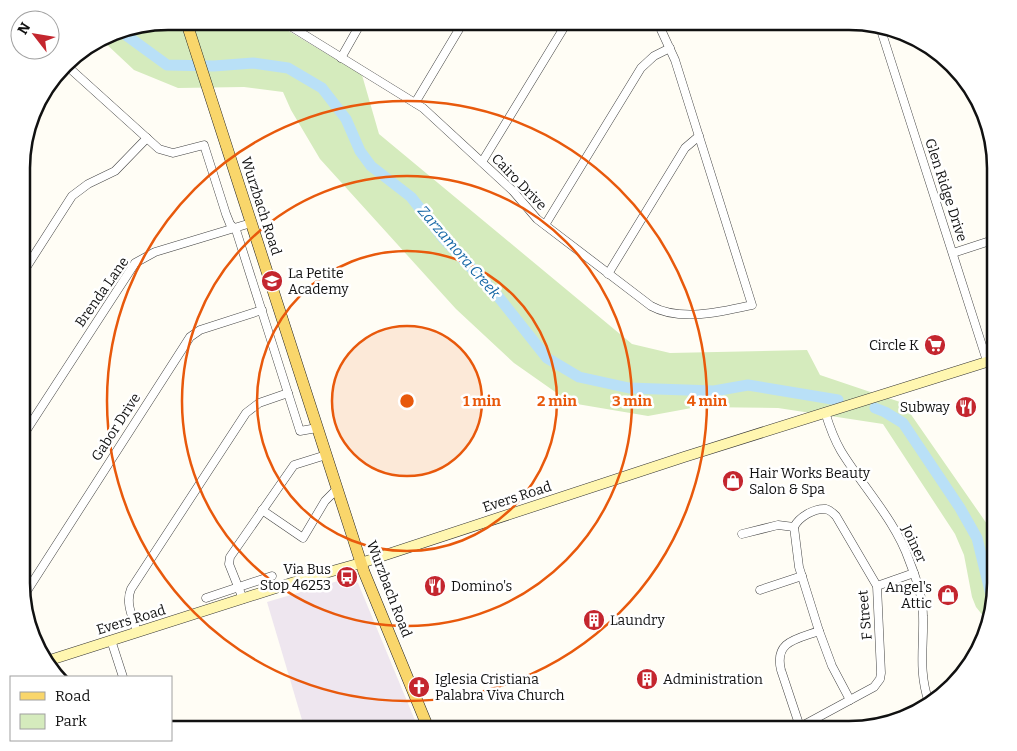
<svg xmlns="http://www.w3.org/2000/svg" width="1017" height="751" font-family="Bitter,serif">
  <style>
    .industrial { fill: #eee6ef }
    .green { fill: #d5ebbd }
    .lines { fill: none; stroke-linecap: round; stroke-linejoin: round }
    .river { stroke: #b9e0f7; stroke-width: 11 }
    .minor-casing { stroke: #444; stroke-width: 9 }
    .secondary-casing { stroke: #333; stroke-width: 11 }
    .primary-casing { stroke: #222; stroke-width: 12 }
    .minor { stroke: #fff; stroke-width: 8 }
    .secondary { stroke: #fff6b0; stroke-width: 10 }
    .primary { stroke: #f9d66b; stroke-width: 11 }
    .ring { fill: none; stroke: #e8590c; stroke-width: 2.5 }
    .labels { text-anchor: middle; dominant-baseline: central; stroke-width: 5; stroke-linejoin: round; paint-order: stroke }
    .street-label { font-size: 14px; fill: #111; stroke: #fff }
    .poi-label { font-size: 14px; fill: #111; stroke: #fff; text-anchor: start }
    .water-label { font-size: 15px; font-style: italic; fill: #1768a6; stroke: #fff }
    .rim { fill: none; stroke: #111; stroke-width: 2.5 }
    .centre { fill: #e8590c; stroke: #fff; stroke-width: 2.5 }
    .ring-label { font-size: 15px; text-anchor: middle; font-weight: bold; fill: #e8590c; stroke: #fff; stroke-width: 5; stroke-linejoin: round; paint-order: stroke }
  </style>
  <rect width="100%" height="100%" fill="#fffdf5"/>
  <path class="industrial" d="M 348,578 L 358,583 L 419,730 L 305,730 L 267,602 Z"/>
  <path class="green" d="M 168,21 L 272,21 L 362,75 L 379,134 L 632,344 L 670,353 L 807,350 L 820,375 L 903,403 L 987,524 L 995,557 L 995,593 L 988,622 L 976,607 L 972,597 L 964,555 L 955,534 L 883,424 L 778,408 L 697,407 L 648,416 L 571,403 L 514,363 L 456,309 L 320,159 L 291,110 L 283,92 L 244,87 L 178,88 L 134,70 L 102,40 L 121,29 Z"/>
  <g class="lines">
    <g class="river">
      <path d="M 119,30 L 167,65 L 214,66 L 253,63 L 288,68 L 322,88 L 346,119 L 360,151 L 371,166 L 411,197 L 444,239 L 497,295 L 547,358 L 579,377 L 629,388 L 714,391 L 748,385 L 838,400"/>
      <path d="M 875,408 L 885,412 L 903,423 L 960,508 L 977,538 L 993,603"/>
    </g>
    <g class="minor-casing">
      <g id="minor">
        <path d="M 282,21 L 423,108 L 513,191 L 537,219 L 651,306 C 680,322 721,312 752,305 L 675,60 L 657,21"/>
        <path d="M 880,27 L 987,361"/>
        <path d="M 341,58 L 362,21"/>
        <path d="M 66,65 L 159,149 L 173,153 L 204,145 L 226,214 L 230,224 L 236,230 L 300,431 L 317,428"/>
        <path d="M 52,82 L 67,65"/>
        <path d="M 415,103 L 464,21"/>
        <path d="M 482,162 L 568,21"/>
        <path d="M 545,225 L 641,68 L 654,56 L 670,48"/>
        <path d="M 953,253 L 996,239"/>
        <path d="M 22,274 L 72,196 L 88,184 L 115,171 L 147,138"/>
        <path d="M 608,274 L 685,148 L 699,136"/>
        <path d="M 825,412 C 829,425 834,439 841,451 C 863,487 895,520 909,560 C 916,578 923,597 923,616 C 924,648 918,670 929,703"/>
        <path d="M 22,437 L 135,263 L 155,252 L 251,223"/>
        <path d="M 262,510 L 303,538 L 325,501 L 337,489"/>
        <path d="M 794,527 C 799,517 814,508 826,509 C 830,510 833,513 836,516 L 877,586 L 881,673 L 880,679 L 874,687 L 800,727 L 781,670 C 774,641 797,639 819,631"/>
        <path d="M 794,527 L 799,567 L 819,631 L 832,666 L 850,700"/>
        <path d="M 742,534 L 778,525 L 794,527"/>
        <path d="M 877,586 L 914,573"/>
        <path d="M 760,590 L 802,576"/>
        <path d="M 23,597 L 190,337 L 200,330 L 262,310"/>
        <path d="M 206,598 L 272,576"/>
        <path d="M 243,599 L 229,564 L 230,557 L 294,465 L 326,455"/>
        <path d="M 137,632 C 133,618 125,603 131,589 L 246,413 L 259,403 L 288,393"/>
        <path d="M 111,640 L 123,677"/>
      </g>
    </g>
    <g class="secondary-casing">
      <path id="secondary" d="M 47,661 L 304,579 L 361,563 L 684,457 L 996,359"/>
    </g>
    <g class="primary-casing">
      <path id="primary" d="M 186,21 L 364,572 L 429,730"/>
    </g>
    <use href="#minor" class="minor"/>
    <use href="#secondary" class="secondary"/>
    <use href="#primary" class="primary"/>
  </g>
  <circle cx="407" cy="401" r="75" fill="#e8590c" fill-opacity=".12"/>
  <g class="ring">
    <circle cx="407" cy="401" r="75"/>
    <circle cx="407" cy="401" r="150"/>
    <circle cx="407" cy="401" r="225"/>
    <circle cx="407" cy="401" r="300"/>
  </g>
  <defs>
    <g id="school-disc" transform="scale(1.125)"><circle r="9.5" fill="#c4262e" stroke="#fff"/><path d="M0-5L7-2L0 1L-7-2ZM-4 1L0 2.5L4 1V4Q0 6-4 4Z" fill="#fff"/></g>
    <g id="supermarket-disc" transform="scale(1.125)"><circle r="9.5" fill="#c4262e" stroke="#fff"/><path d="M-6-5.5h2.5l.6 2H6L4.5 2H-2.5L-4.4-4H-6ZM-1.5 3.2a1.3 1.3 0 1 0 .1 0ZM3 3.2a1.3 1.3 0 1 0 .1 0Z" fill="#fff"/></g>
    <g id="restaurant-disc" transform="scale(1.125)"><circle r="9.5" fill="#c4262e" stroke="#fff"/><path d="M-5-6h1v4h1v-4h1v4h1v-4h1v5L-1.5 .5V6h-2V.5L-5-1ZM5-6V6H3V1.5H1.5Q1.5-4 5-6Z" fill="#fff"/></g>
    <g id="shop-disc" transform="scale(1.125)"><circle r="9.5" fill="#c4262e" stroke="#fff"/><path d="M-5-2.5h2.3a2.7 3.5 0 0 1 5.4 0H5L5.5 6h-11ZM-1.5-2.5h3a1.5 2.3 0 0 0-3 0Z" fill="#fff"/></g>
    <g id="bus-disc" transform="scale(1.125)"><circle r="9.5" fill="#c4262e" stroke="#fff"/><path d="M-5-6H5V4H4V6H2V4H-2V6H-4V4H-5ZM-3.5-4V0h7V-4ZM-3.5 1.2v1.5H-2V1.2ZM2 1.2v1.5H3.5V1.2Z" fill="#fff"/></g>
    <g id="building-disc" transform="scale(1.125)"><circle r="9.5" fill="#c4262e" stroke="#fff"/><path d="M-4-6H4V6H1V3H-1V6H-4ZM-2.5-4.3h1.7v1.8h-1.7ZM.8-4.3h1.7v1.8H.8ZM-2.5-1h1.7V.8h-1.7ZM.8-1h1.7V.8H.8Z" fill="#fff"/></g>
    <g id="church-disc" transform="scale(1.125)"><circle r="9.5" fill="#c4262e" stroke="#fff"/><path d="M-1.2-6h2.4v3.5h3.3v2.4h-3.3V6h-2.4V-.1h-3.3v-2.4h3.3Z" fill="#fff"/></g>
  </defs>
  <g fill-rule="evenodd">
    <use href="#school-disc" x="272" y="281"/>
    <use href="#supermarket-disc" x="935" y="345"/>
    <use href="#restaurant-disc" x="966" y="407"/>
    <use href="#shop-disc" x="733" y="481"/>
    <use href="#bus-disc" x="347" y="577"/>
    <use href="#restaurant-disc" x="435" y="586"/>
    <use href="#shop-disc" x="948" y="595"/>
    <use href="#building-disc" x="594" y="620"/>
    <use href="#building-disc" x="647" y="679"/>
    <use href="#church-disc" x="419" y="687"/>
  </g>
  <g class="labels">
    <g class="street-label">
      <text transform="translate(519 182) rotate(46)">Cairo Drive</text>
      <text transform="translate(946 190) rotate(72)">Glen Ridge Drive</text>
      <text transform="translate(261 206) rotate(72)">Wurzbach Road</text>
      <text transform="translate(102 292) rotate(-55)">Brenda Lane</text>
      <text transform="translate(116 427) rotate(-57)">Gabor Drive</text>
      <text transform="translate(517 497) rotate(-18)">Evers Road</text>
      <text transform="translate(914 544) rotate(65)">Joiner</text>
      <text transform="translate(389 589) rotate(69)">Wurzbach Road</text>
      <text transform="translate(865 615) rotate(-95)">F Street</text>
      <text transform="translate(131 620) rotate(-17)">Evers Road</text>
    </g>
    <g class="poi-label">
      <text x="288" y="273">La Petite<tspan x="288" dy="16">Academy</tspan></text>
      <text x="919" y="345" text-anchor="end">Circle K</text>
      <text x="950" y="407" text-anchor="end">Subway</text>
      <text x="749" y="473">Hair Works Beauty<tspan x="749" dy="16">Salon &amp; Spa</tspan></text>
      <text x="331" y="569" text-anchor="end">Via Bus<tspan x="331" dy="16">Stop 46253</tspan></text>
      <text x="451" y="586">Domino's</text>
      <text x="932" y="587" text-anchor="end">Angel's<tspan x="932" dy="16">Attic</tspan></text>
      <text x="610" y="620">Laundry</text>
      <text x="435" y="679">Iglesia Cristiana<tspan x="435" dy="16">Palabra Viva Church</tspan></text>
      <text x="663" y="679">Administration</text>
    </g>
    <g class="water-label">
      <text transform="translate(459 252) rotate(49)">Zarzamora Creek</text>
    </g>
  </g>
  <path d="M0 0H1017V751H0ZM168 30H849A138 138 0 0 1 987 168V583A138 138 0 0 1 849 721H168A138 138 0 0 1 30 583V168A138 138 0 0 1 168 30Z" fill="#fff" fill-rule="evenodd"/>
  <path class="rim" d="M168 30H849A138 138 0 0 1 987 168V583A138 138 0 0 1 849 721H168A138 138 0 0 1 30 583V168A138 138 0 0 1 168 30Z"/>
  <circle cx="407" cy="401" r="8" class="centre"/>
  <g class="ring-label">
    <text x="482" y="406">1 min</text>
    <text x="557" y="406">2 min</text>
    <text x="632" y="406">3 min</text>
    <text x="707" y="406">4 min</text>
  </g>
  <rect x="10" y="676" width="162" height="65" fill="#ffffff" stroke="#a0a0a0"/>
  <rect x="20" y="692" width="25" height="8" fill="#f9d66b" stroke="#a0a0a0"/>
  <text x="55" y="701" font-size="15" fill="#111111">Road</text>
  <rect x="20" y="714" width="25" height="15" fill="#d5ebbd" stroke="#a0a0a0"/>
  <text x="55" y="726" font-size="15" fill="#111111">Park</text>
  <g transform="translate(35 35) rotate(301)"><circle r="24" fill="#ffffff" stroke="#a0a0a0"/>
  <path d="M0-4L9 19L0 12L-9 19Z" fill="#c4262e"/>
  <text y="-8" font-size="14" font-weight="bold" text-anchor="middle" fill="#111111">N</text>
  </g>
</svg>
